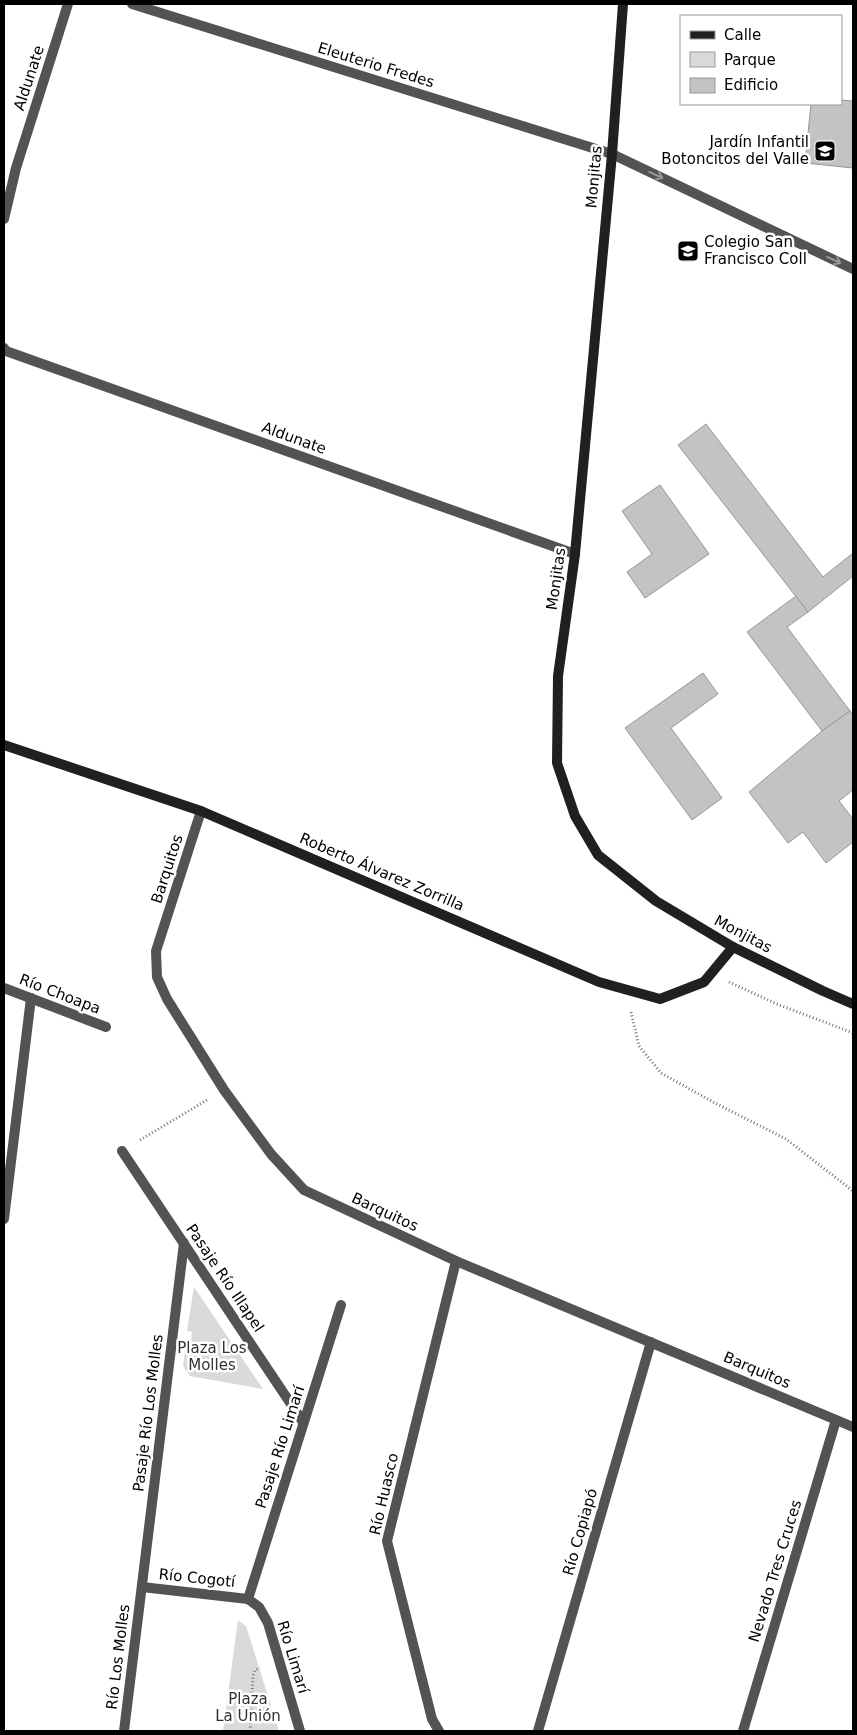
<svg xmlns="http://www.w3.org/2000/svg" width="857" height="1735" font-family="'DejaVu Sans',sans-serif">
  <style>
    .green { fill: #dadada }
    .building { fill: #c3c3c3; stroke: #979797 }
    .lines { fill: none; stroke-linecap: round; stroke-linejoin: round }
    .path { stroke: #757575; stroke-width: 3; stroke-dasharray: 1 2.5; stroke-linecap: butt }
    .street { stroke: #535353; stroke-width: 10 }
    .secondary { stroke: #202020; stroke-width: 10 }
    .oneway { stroke: #989898 }
    .labels { text-anchor: middle; dominant-baseline: central; stroke-width: 5; stroke-linejoin: round; paint-order: stroke }
    .street-label { font-size: 15px; fill: #000; stroke: #fff }
    .poi-label { font-size: 15px; fill: #000; stroke: #fff; text-anchor: end }
    .park-label { font-size: 15px; fill: #313131; stroke: #fff }
  </style>
  <rect width="100%" height="100%" fill="#fff"/>
  <g class="green">
    <path d="M 194,1287 L 263,1389 L 190,1376 L 183,1366 L 185,1351 L 190,1351 L 192,1332 L 187,1331 Z"/>
    <path d="M 238,1620 L 246,1626 L 279,1731 L 223,1731 Z"/>
  </g>
  <g class="building">
    <path d="M 841,100 L 853,101 L 853,168 L 805,163 L 811,104 L 841,104 Z"/>
    <path d="M 706,424 L 823,577 L 853,553 L 853,576 L 808,612 L 678,445 Z"/>
    <path d="M 660,485 L 709,554 L 645,598 L 627,572 L 652,554 L 622,511 Z"/>
    <path d="M 796,596 L 808,612 L 787,627 L 850,711 L 822,731 L 747,632 Z"/>
    <path d="M 703,673 L 718,694 L 671,728 L 722,798 L 692,820 L 625,728 Z"/>
    <path d="M 850,711 L 853,715 L 853,790 L 839,801 L 853,819 L 853,842 L 826,863 L 803,832 L 788,843 L 749,792 L 822,731 Z"/>
  </g>
  <g class="lines">
    <g class="path">
      <path d="M 729,982 L 777,1004 L 853,1033"/>
      <path d="M 631,1012 L 639,1046 L 661,1073 L 713,1102 L 786,1139 L 853,1191"/>
      <path d="M 140,1140 L 207,1100"/>
      <path d="M 250,1731 L 253,1676 L 255,1670 L 260,1668"/>
    </g>
    <g class="street">
      <path d="M 132,4 L 612,154 L 853,269"/>
      <path d="M 4,219 L 16,168 L 68,4"/>
      <path d="M 4,348 L 6,351 L 575,554"/>
      <path d="M 201,811 L 156,951 L 157,977 L 167,999 L 224,1090 L 271,1154 L 304,1190 L 456,1261 L 853,1427"/>
      <path d="M 4,988 L 106,1027"/>
      <path d="M 122,1151 L 303,1422"/>
      <path d="M 4,1219 L 31,998"/>
      <path d="M 142,1587 L 248,1599"/>
      <path d="M 248,1599 L 341,1305"/>
      <path d="M 248,1599 L 259,1607 L 268,1623 L 300,1731"/>
      <path d="M 124,1731 L 184,1243"/>
      <path d="M 439,1731 L 432,1719 L 387,1541 L 456,1261"/>
      <path d="M 538,1731 L 651,1342"/>
      <path d="M 743,1731 L 836,1420"/>
    </g>
    <g class="secondary">
      <path d="M 623,4 L 612,154 L 575,554 L 558,676 L 557,763 L 575,816 L 598,855 L 656,901 L 733,947 L 823,991 L 853,1004"/>
      <path d="M 4,745 L 201,811 L 599,982 L 660,999 L 704,982 L 733,947"/>
    </g>
  </g>
  <defs><path id="oneway-shaft" d="M-6 0H5M1.5-3L5.5 0L1.5 3" fill="none" stroke-width="1.6" stroke-linecap="round" stroke-linejoin="round" transform="scale(1.25)"/></defs>
  <g class="oneway">
    <use href="#oneway-shaft" transform="translate(656 175) rotate(25)"/>
    <use href="#oneway-shaft" transform="translate(834 260) rotate(25)"/>
  </g>
  <defs>
    <g id="school-square" transform="scale(1.125)"><rect x="-9" y="-9" width="18" height="18" rx="4" fill="#000" stroke="#fff"/><path d="M0-5L7-2L0 1L-7-2ZM-4 1L0 2.5L4 1V4Q0 6-4 4Z" fill="#fff"/></g>
  </defs>
  <g fill-rule="evenodd">
    <use href="#school-square" x="825" y="151"/>
    <use href="#school-square" x="688" y="251"/>
  </g>
  <g class="labels">
    <g class="street-label">
      <text transform="translate(376 65) rotate(17)">Eleuterio Fredes</text>
      <text transform="translate(29 78) rotate(-72)">Aldunate</text>
      <text transform="translate(594 177) rotate(-85)">Monjitas</text>
      <text transform="translate(294 438) rotate(20)">Aldunate</text>
      <text transform="translate(556 579) rotate(-82)">Monjitas</text>
      <text transform="translate(167 869) rotate(-72)">Barquitos</text>
      <text transform="translate(382 872) rotate(23)">Roberto Álvarez Zorrilla</text>
      <text transform="translate(743 934) rotate(28)">Monjitas</text>
      <text transform="translate(60 994) rotate(21)">Río Choapa</text>
      <text transform="translate(385 1212) rotate(25)">Barquitos</text>
      <text transform="translate(225 1278) rotate(56)">Pasaje Río Illapel</text>
      <text transform="translate(757 1370) rotate(23)">Barquitos</text>
      <text transform="translate(148 1413) rotate(-83)">Pasaje Río Los Molles</text>
      <text transform="translate(280 1447) rotate(-72)">Pasaje Río Limarí</text>
      <text transform="translate(384 1494) rotate(-77)">Río Huasco</text>
      <text transform="translate(580 1532) rotate(-74)">Río Copiapó</text>
      <text transform="translate(775 1571) rotate(-73)">Nevado Tres Cruces</text>
      <text transform="translate(197 1578) rotate(6)">Río Cogotí</text>
      <text transform="translate(118 1657) rotate(-83)">Río Los Molles</text>
      <text transform="translate(293 1657) rotate(73)">Río Limarí</text>
    </g>
    <g class="poi-label">
      <text x="809" y="142">Jardín Infantil<tspan x="809" dy="17">Botoncitos del Valle</tspan></text>
      <text x="704" y="242" text-anchor="start">Colegio San<tspan x="704" dy="17">Francisco Coll</tspan></text>
    </g>
    <g class="park-label">
      <text x="212" y="1348">Plaza Los<tspan x="212" dy="17">Molles</tspan></text>
      <text x="248" y="1699">Plaza<tspan x="248" dy="17">La Unión</tspan></text>
    </g>
  </g>
  <rect width="857" height="1735" fill="none" stroke="#000000" stroke-width="10"/>
  <rect x="680" y="15" width="162" height="90" fill="#ffffff" stroke="#999999"/>
  <rect x="690" y="31" width="25" height="8" fill="#202020" stroke="#999999"/>
  <text x="724" y="40" font-size="15" fill="#000000">Calle</text>
  <rect x="690" y="52" width="25" height="15" fill="#dadada" stroke="#999999"/>
  <text x="724" y="65" font-size="15" fill="#000000">Parque</text>
  <rect x="690" y="78" width="25" height="15" fill="#c3c3c3" stroke="#999999"/>
  <text x="724" y="90" font-size="15" fill="#000000">Edificio</text>
</svg>
